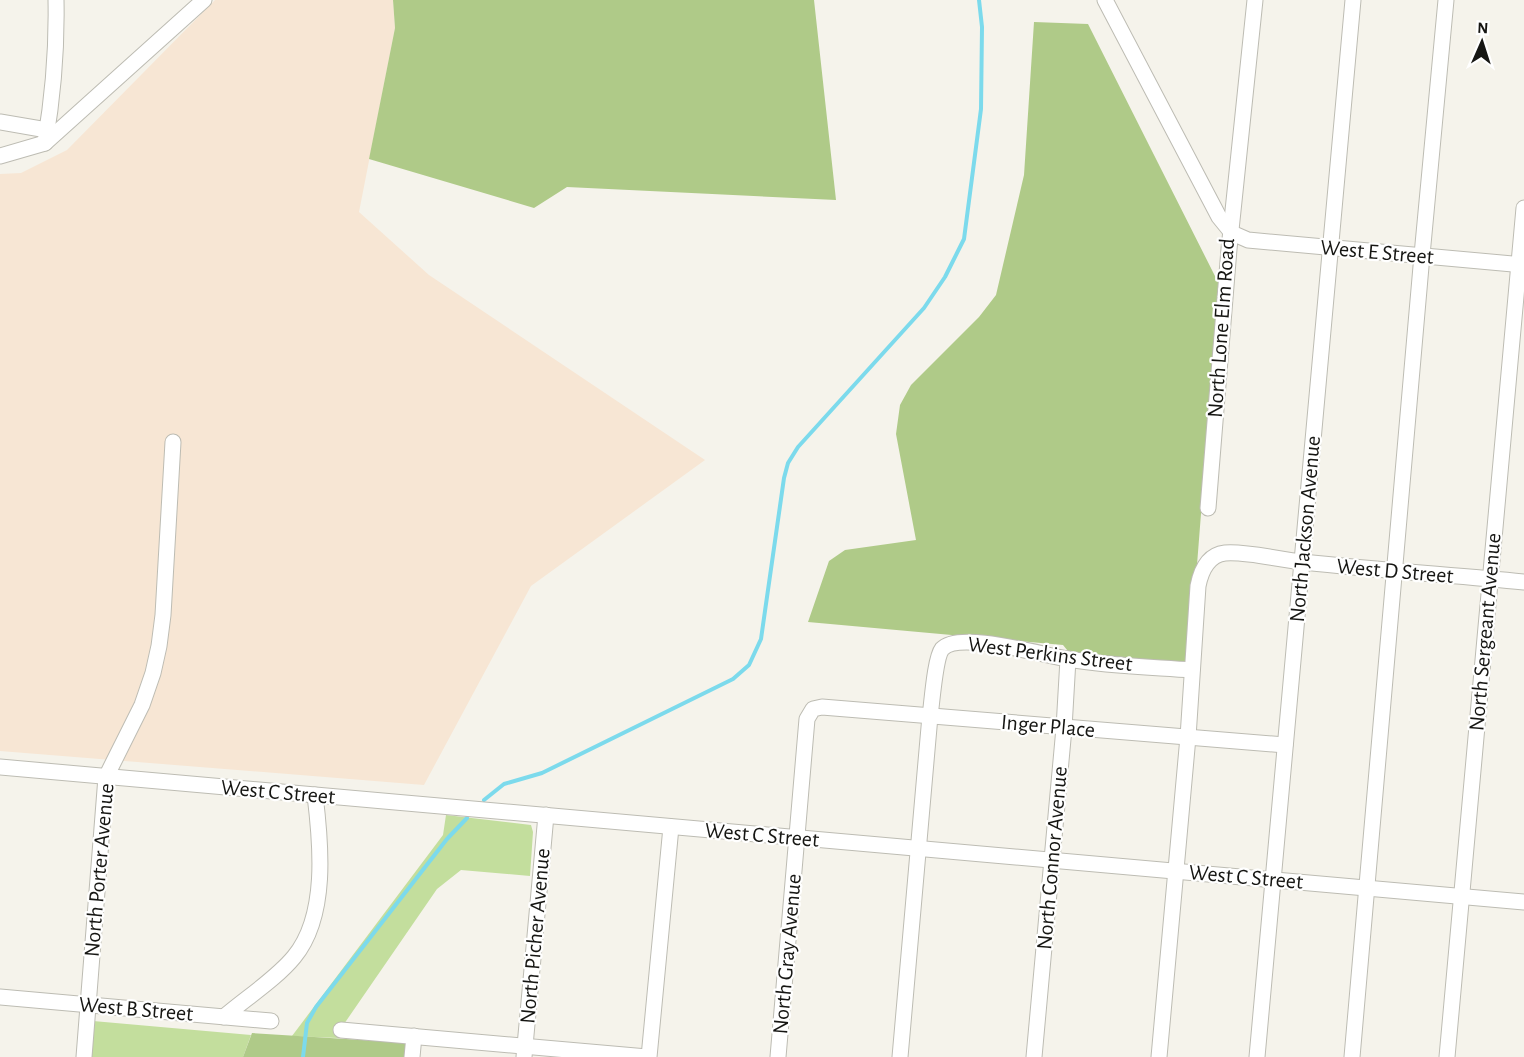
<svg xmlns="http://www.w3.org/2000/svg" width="1524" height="1057" font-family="'Alegreya Sans',sans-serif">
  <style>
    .industrial { fill: #f7e6d4 }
    .green { fill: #c3de9d }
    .forest { fill: #afca88 }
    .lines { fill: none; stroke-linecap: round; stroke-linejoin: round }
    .stream { stroke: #7cdaec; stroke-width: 4 }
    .minor-casing { stroke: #bdbcb3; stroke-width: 17 }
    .minor { stroke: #fff; stroke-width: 15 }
    .labels { text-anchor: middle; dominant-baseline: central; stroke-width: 4.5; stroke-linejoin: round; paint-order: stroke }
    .street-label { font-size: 22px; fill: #161613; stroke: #fff }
  </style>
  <rect width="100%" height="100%" fill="#f5f3eb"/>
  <path class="industrial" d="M 215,0 L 393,0 L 395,28 L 359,212 L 429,275 L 705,460 L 531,586 L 424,785 L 0,751 L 0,174 L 21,173 L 67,150 Z"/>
  <g class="green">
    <path d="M 446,815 L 531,825 L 533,832 L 530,876 L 461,870 L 437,889 L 344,1024 L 338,1038 L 292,1036 L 443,835 Z"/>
    <path d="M 93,1021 L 251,1035 L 243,1057 L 90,1057 Z"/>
  </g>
  <g class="forest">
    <path d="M 393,0 L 814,0 L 836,200 L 567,187 L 534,208 L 369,159 L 395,28 Z"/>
    <path d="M 1034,22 L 1088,24 L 1219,284 L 1189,667 L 1072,656 L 1063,645 L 808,622 L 829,561 L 845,550 L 916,540 L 896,434 L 900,405 L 911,385 L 979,317 L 996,295 L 1024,175 Z"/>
    <path d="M 252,1033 L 410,1043 L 408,1057 L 243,1057 Z"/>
  </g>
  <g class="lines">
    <g class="stream">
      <path d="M 484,800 L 504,784 L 542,773 L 733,679 L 749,665 L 761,639 L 784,478 L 788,463 L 798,447 L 924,308 L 945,277 L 964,239 L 981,109 L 982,27 L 979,0"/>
      <path d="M 303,1057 L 307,1023 L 316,1007 L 447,839 L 467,818"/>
    </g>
    <g class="minor-casing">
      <g id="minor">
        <path d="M 1105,0 L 1219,217 L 1232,233 L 1248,240 L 1524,265"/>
        <path d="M 0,122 L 47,130"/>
        <path d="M 45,143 C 53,96 57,48 56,0"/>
        <path d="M 0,156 L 45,143 L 204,0"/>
        <path d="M 1208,508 L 1229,249 L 1255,0"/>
        <path d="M 0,767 L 1524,902"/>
        <path d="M 0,997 L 271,1021"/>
        <path d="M 224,1017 C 246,998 276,979 294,957 C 328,916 321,844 315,795"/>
        <path d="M 341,1030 L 647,1057"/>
        <path d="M 84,1057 L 106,777 L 142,705 L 153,673 L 159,646 L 163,615 L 173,442"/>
        <path d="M 412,1057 L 414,1036"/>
        <path d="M 524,1057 L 546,815"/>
        <path d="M 649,1057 L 671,827"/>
        <path d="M 778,1057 L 807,719 L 813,709 L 822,707 L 1285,745"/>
        <path d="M 900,1057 L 930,716 C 932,703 935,658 942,649 C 959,630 1045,656 1068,659 C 1109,666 1151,667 1192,670"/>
        <path d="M 1034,1057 L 1064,728 L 1068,659"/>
        <path d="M 1159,1057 L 1188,737 L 1198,586 C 1201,571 1208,555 1225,553 C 1247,551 1280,560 1303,562 C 1377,570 1450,575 1524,582"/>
        <path d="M 1257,1057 L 1353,0"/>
        <path d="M 1352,1057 L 1422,255 L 1446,0"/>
        <path d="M 1447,1057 L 1524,208"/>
      </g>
    </g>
    <use href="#minor" class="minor"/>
  </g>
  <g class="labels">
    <g class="street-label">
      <text transform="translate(1377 252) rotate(5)">West E Street</text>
      <text transform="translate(1221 328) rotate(-86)">North Lone Elm Road</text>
      <text transform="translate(1305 529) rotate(-85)">North Jackson Avenue</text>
      <text transform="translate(1395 571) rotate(5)">West D Street</text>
      <text transform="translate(1485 632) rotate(-85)">North Sergeant Avenue</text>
      <text transform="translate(1050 654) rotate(7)">West Perkins Street</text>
      <text transform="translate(1048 726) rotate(5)">Inger Place</text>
      <text transform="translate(278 792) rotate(5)">West C Street</text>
      <text transform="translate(762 835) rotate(5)">West C Street</text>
      <text transform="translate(1052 858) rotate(-85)">North Connor Avenue</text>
      <text transform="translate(99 870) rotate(-85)">North Porter Avenue</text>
      <text transform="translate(1246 877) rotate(5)">West C Street</text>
      <text transform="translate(535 936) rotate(-85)">North Picher Avenue</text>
      <text transform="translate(787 954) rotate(-85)">North Gray Avenue</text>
      <text transform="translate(136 1009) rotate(5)">West B Street</text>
    </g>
  </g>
  <g transform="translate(1482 42) rotate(3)" stroke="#ffffff" stroke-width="4.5" paint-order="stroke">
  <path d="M0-4.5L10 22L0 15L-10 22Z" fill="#161613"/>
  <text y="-9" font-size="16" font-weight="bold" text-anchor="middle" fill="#161613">N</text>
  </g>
</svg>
